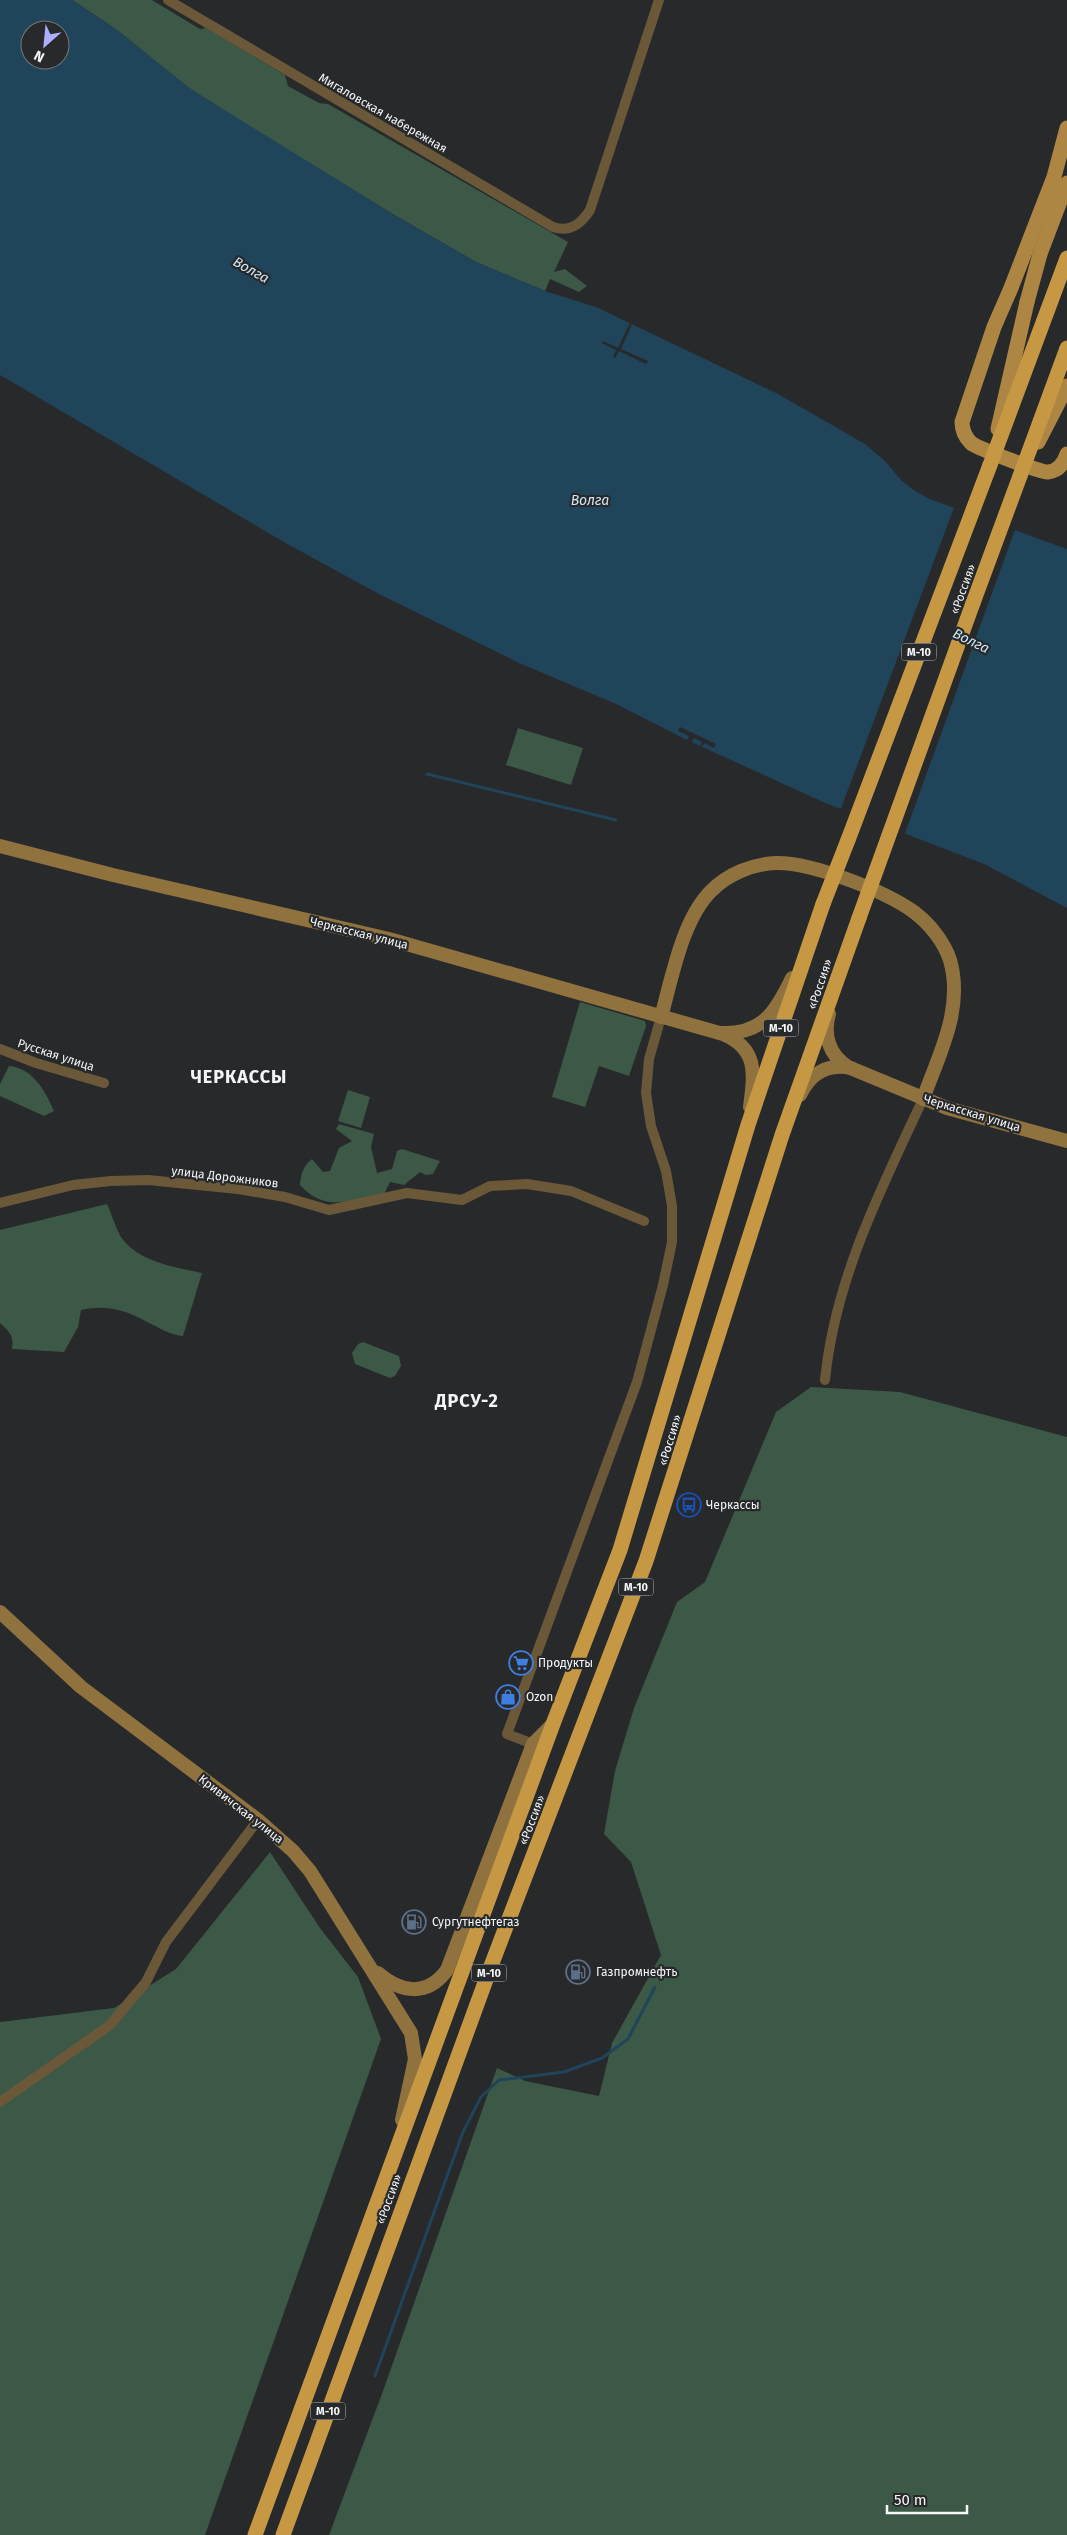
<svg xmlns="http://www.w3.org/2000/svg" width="1067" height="2535" font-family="'Fira Sans',sans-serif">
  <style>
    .green { fill: #3c5847 }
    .water { fill: #204459; fill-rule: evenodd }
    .pier { fill: #27292b }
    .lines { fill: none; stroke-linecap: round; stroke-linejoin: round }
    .stream { stroke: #204459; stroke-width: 3 }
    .street { stroke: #6b5839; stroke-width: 10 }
    .secondary { stroke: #90723f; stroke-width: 14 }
    .primary { stroke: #ac8642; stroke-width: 15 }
    .highway { stroke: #c69844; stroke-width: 15 }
    .primary-bridge { stroke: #ac8642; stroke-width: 15 }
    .highway-bridge { stroke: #c69844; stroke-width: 15 }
    .labels { text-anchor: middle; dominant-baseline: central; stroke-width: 4.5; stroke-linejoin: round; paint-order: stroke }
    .shield { fill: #27292b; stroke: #b6b8ba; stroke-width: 1 }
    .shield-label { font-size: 11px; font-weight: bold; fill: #f3f5f7 }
    .street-label { font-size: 12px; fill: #f3f5f7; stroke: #27292b }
    .poi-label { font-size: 12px; fill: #f3f5f7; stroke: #27292b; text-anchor: start }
    .water-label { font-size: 14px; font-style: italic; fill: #cde6f5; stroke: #27292b }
    .district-label { font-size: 18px; font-weight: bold; letter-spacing: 1px; fill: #f3f5f7; stroke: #27292b }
  </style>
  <rect width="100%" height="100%" fill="#27292b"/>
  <g class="green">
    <path d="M 72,0 L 152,0 L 200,29 L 206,28 L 285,75 L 288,86 L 319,103 L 328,104 L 568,242 L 554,272 L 565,269 L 587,286 L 579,292 L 550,279 L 545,291 L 476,262 L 396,216 L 239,120 L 189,88 L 117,30 Z"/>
    <path d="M 518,728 L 583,748 L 571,785 L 506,765 Z"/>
    <path d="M 580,1002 L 645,1021 L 646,1026 L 629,1076 L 599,1066 L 585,1107 L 552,1097 Z"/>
    <path d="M 9,1066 C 33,1068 45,1091 54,1111 L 44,1116 L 0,1096 L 0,1084 Z"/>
    <path d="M 348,1090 L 370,1097 L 361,1128 L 338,1121 Z"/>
    <path d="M 339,1124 L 374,1134 L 371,1147 L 377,1173 L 392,1169 L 397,1151 L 402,1149 L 440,1161 L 433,1174 L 426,1175 L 420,1172 L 404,1185 L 390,1182 L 384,1194 C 351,1199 326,1214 300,1185 C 301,1174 303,1166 312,1159 L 323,1172 L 330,1171 L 339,1148 L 352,1141 L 336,1129 Z"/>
    <path d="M 107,1204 C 112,1214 115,1227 121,1237 C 138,1262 175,1267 202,1273 L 183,1336 C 172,1335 163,1330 153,1325 C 127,1311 110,1304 81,1310 L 78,1327 L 64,1352 L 12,1349 C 14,1336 10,1332 0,1323 L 0,1230 Z"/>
    <path d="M 363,1342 L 399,1356 L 401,1366 L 395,1376 L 390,1378 L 355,1364 L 352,1353 L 358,1344 Z"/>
    <path d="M 811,1387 L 900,1392 L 1067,1437 L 1067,2535 L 329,2535 L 383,2391 L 497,2068 L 525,2081 L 599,2096 L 612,2043 L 661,1955 L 631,1862 L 604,1834 L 615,1771 L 634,1708 L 677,1602 L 705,1582 L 776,1412 Z"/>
    <path d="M 270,1852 L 320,1928 L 358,1977 L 381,2039 L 205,2535 L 0,2535 L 0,2022 L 114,2008 L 176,1969 Z"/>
  </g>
  <path class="water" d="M 0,0 L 72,0 L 117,30 L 189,88 L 396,216 L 476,262 L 545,291 L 596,307 L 778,394 L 865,444 L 885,461 L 902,481 L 915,491 L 930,499 L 1067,549 L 1067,908 L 984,864 L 823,802 L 687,740 L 616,704 L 519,663 L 379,594 L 289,545 L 0,375 ZM 30,30 L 60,30 L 60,60 L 30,60 Z"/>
  <g class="pier">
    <path d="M 630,323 L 632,324 L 621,349 L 648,361 L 646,364 L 619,351 L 615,358 L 613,357 L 616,350 L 602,343 L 603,341 L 618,348 Z"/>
    <path d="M 955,505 L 1016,527 L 904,836 L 840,811 Z"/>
    <path d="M 680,727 L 716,744 L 714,748 L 704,743 L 702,747 L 700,746 L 702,742 L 694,738 L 692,742 L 687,740 L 689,736 L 678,731 Z"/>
  </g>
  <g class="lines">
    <g class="stream">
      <path d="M 427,774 L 616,820"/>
      <path d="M 375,2376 L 463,2132 L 481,2097 L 499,2080 L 564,2072 L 602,2058 L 628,2039 L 655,1987"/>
    </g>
    <g class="street">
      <path d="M 168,0 L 553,227 C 570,233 581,224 590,210 L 659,0"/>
      <path d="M 0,1049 L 36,1063 L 104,1083"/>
      <path d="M 0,1203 L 73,1185 L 111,1181 L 148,1180 L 238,1189 L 285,1197 L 329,1210 L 407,1193 L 462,1200 L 490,1186 L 527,1184 L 571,1191 L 644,1221"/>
      <path d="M 825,1380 C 835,1279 881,1189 923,1099"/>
      <path d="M 533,1744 L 507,1734 L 637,1382 L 663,1285 L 672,1242 L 672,1206 L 666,1171 L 651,1126 L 646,1093 L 649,1059 L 661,1017"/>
      <path d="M 0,2102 L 110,2025 L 146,1982 L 166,1942 L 258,1820"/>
    </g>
    <g class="secondary">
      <path d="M 0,846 L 113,875 L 389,939 L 723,1034 C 759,1049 754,1075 750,1107"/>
      <path d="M 829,1014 C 823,1035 829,1055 848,1067 L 947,1108 L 1067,1141"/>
      <path d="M 661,1017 C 672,978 682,920 711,891 C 728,874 752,864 776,863 C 811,862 885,891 914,912 C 930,924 944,942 950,960 C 964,1009 939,1054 923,1099"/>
      <path d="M 720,1033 C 762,1035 776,1012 792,978"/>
      <path d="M 800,1095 C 810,1074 827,1063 851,1068"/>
      <path d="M 0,1612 L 81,1687 L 258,1820 L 293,1851 L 310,1871 L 411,2033 L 415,2059 L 402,2120"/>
      <path d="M 378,1973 C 401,1993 427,1997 447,1970 L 533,1744 L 553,1724"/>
    </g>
    <g class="primary">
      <path d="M 1067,128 L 1054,177 L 1011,288 L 994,327 L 962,422 C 962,430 965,437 971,443 C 979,449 1040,472 1048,472 C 1058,471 1064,463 1067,454"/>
      <path d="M 1027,302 L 1040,254 L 1067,183"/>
    </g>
    <g class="highway">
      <path d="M 973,603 L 1020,476"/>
      <path d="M 848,840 L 990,465"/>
      <path d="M 255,2535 L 553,1724 L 620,1550 L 748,1125 L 823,904"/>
      <path d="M 283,2535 L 491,1966 L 646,1561 L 782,1135 L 859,918"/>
    </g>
    <g class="primary-bridge">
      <path d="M 998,429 L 1027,302"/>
      <path d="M 1038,442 L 1067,386"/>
    </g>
    <g class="highway-bridge">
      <path d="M 990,465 L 1067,258"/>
      <path d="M 1020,476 L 1067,348"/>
      <path d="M 823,904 L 848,840"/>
      <path d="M 859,918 L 973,603"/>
    </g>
  </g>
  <defs>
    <g id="bus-ring" transform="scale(1.25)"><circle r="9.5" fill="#27292b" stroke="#1a4fb4" stroke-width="1.5"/><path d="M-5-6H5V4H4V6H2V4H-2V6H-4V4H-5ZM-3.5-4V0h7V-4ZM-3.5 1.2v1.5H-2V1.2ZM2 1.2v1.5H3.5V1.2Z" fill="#1a4fb4"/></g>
    <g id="supermarket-ring" transform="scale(1.25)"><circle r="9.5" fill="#27292b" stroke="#3f7fe0" stroke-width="1.5"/><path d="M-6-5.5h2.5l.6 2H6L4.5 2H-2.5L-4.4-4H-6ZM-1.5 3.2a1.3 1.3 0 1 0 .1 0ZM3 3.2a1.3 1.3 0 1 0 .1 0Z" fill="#3f7fe0"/></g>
    <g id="shop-ring" transform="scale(1.25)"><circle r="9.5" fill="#27292b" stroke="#3f7fe0" stroke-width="1.5"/><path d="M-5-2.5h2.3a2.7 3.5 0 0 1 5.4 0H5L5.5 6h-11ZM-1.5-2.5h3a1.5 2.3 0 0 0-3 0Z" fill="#3f7fe0"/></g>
    <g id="fuel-ring" transform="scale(1.25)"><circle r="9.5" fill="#27292b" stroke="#5c6f8a" stroke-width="1.5"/><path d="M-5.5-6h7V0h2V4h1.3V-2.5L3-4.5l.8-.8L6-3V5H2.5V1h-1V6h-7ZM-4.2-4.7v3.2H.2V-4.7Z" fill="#5c6f8a"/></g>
  </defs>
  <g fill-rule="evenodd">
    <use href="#bus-ring" x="689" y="1505"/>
    <use href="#supermarket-ring" x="521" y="1663"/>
    <use href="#shop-ring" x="508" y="1697"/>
    <use href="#fuel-ring" x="414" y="1922"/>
    <use href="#fuel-ring" x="578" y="1972"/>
  </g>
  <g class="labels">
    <g class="shield">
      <rect x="901.5" y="643.5" width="35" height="17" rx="4"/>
      <rect x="763.5" y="1019.5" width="35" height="17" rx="4"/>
      <rect x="618.5" y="1578.5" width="35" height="17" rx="4"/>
      <rect x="471.5" y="1964.5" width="35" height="17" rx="4"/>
      <rect x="310.5" y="2402.5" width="35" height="17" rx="4"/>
    </g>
    <g class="shield-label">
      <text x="919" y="652">М-10</text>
      <text x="781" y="1028">М-10</text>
      <text x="636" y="1587">М-10</text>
      <text x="489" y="1973">М-10</text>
      <text x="328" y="2411">М-10</text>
    </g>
    <g class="street-label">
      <text transform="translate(383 113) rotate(30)">Мигаловская набережная</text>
      <text transform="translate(963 589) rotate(-70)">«Россия»</text>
      <text transform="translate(359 933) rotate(14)">Черкасская улица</text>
      <text transform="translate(820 984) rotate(-71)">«Россия»</text>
      <text transform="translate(56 1055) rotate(18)">Русская улица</text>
      <text transform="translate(972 1113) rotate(17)">Черкасская улица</text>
      <text transform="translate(225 1177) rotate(7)">улица Дорожников</text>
      <text transform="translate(670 1440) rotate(-73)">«Россия»</text>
      <text transform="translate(241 1809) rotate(38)">Кривичская улица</text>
      <text transform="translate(532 1820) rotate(-69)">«Россия»</text>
      <text transform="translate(389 2199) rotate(-70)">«Россия»</text>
    </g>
    <g class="poi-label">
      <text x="706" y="1505">Черкассы</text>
      <text x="538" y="1663">Продукты</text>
      <text x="526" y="1697">Ozon</text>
      <text x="432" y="1922">Сургутнефтегаз</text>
      <text x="596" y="1972">Газпромнефть</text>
    </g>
    <g class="water-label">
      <text transform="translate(251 270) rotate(29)">Волга</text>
      <text x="590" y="500">Волга</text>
      <text transform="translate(971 641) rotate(26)">Волга</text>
    </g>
    <g class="district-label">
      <text x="239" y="1077">ЧЕРКАССЫ</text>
      <text x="467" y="1401">ДРСУ-2</text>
    </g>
  </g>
  <g transform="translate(45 45) rotate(207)"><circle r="24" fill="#27292b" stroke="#797b7d"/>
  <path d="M0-4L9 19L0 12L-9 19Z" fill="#acaffb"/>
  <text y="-8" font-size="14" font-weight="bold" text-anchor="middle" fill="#f3f5f7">N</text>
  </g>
  <path d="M887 2505v8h80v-8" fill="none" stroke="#f3f5f7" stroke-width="2.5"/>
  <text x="894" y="2505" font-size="15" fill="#f3f5f7" stroke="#27292b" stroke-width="4" paint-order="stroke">50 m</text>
</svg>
